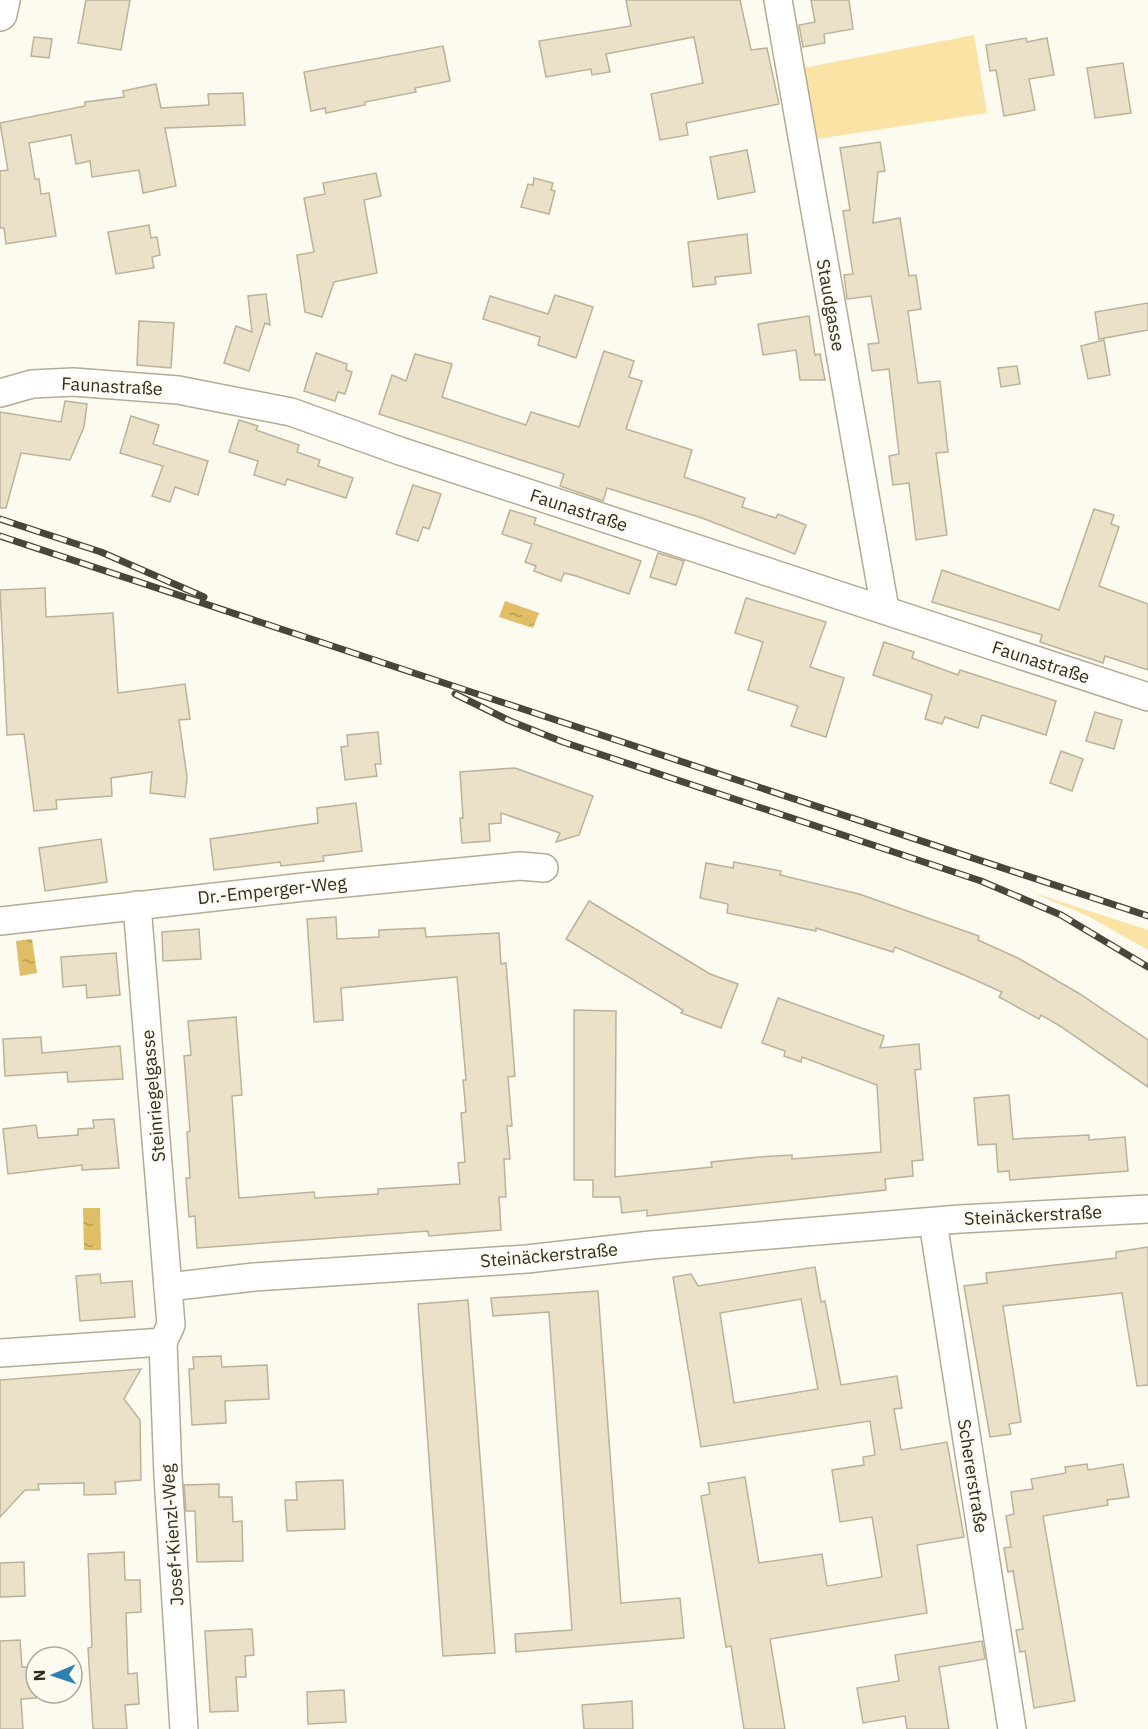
<svg xmlns="http://www.w3.org/2000/svg" width="1148" height="1729" font-family="'IBM Plex Sans',sans-serif">
  <style>
    .grass { fill: #fbe3a6 }
    .water { fill: url(#water-ripples) }
    .building { fill: #ebe1c9; stroke: #bbb29a; stroke-width: 1.5; fill-rule: evenodd }
    .lines { fill: none; stroke-linecap: round; stroke-linejoin: round }
    .street-casing { stroke: #b4ab94; stroke-width: 30 }
    .secondary-casing { stroke: #b4ab94; stroke-width: 36 }
    .street { stroke: #fff; stroke-width: 27 }
    .secondary { stroke: #fff; stroke-width: 33 }
    .rail-casing { stroke: #49453c; stroke-width: 7 }
    .rail { stroke: #fdfaf0; stroke-width: 4.5; stroke-dasharray: 14; stroke-linecap: butt }
    .labels { text-anchor: middle; dominant-baseline: central; stroke-width: 4.5; stroke-linejoin: round; paint-order: stroke }
    .street-label { font-size: 18px; fill: #312d24; stroke: #fdfaf0 }
  </style>
  <defs>
    <pattern id="water-ripples" width="26" height="14" patternUnits="userSpaceOnUse" patternTransform="scale(1.5)"><rect width="26" height="14" fill="#e0be66"/><path d="M2 4q2-2 4 0t4 0M15 11q2-2 4 0t4 0" fill="none" stroke="#b69b54"/></pattern>
  </defs>
  <rect width="100%" height="100%" fill="#fdfaf0"/>
  <g class="grass">
    <path d="M 974,35 L 987,113 L 810,140 L 798,69 Z"/>
    <path d="M 1031,892 L 1148,930 L 1148,950 L 1088,916 Z"/>
  </g>
  <g class="water">
    <path d="M 505,601 L 539,613 L 533,628 L 499,617 Z"/>
    <path d="M 32,939 L 37,973 L 20,976 L 16,941 Z"/>
    <path d="M 83,1208 L 100,1208 L 101,1250 L 84,1250 Z"/>
  </g>
  <g class="building">
    <path d="M 86,0 L 130,0 L 121,50 L 78,43 Z"/>
    <path d="M 626,0 L 740,0 L 751,50 L 767,48 L 779,104 L 686,123 L 688,135 L 660,140 L 651,94 L 703,83 L 694,37 L 606,54 L 610,72 L 592,75 L 591,69 L 546,77 L 539,41 L 631,26 Z"/>
    <path d="M 811,0 L 849,0 L 853,29 L 824,34 L 825,43 L 803,47 L 799,25 L 815,22 Z"/>
    <path d="M 34,37 L 52,39 L 49,58 L 31,56 Z"/>
    <path d="M 1026,38 L 1027,42 L 1047,38 L 1054,75 L 1029,79 L 1035,110 L 1004,116 L 996,70 L 990,71 L 986,45 Z"/>
    <path d="M 443,46 L 450,81 L 415,88 L 416,92 L 365,102 L 365,105 L 326,113 L 325,108 L 311,111 L 304,72 Z"/>
    <path d="M 1123,63 L 1131,113 L 1095,118 L 1087,68 Z"/>
    <path d="M 156,84 L 161,108 L 209,105 L 208,94 L 243,93 L 245,125 L 165,128 L 176,186 L 143,193 L 139,170 L 92,177 L 90,161 L 76,164 L 71,135 L 29,143 L 35,179 L 39,179 L 41,194 L 49,193 L 56,236 L 6,244 L 4,228 L 0,228 L 0,171 L 8,170 L 0,123 L 85,106 L 85,102 L 124,97 L 123,91 Z"/>
    <path d="M 880,142 L 885,171 L 878,172 L 873,223 L 900,218 L 909,276 L 916,275 L 921,309 L 908,311 L 918,383 L 940,381 L 948,452 L 936,453 L 947,535 L 916,540 L 909,483 L 893,485 L 889,456 L 899,454 L 889,369 L 872,371 L 868,344 L 879,343 L 871,296 L 847,299 L 844,275 L 853,274 L 843,211 L 850,210 L 840,148 Z"/>
    <path d="M 747,150 L 755,192 L 718,199 L 710,157 Z"/>
    <path d="M 376,173 L 381,196 L 364,200 L 377,273 L 334,282 L 322,317 L 305,312 L 297,255 L 314,252 L 304,198 L 325,194 L 323,183 Z"/>
    <path d="M 534,178 L 553,183 L 551,190 L 555,191 L 549,214 L 521,207 L 528,184 L 533,185 Z"/>
    <path d="M 149,225 L 151,238 L 157,237 L 160,255 L 152,257 L 154,268 L 116,274 L 108,232 Z"/>
    <path d="M 747,234 L 751,273 L 715,277 L 716,284 L 693,287 L 688,242 Z"/>
    <path d="M 266,294 L 270,325 L 265,323 L 249,371 L 224,363 L 236,326 L 252,332 L 248,296 Z"/>
    <path d="M 555,295 L 593,307 L 576,358 L 538,345 L 540,337 L 483,319 L 490,296 L 548,314 Z"/>
    <path d="M 1148,303 L 1148,330 L 1099,339 L 1095,312 Z"/>
    <path d="M 809,316 L 815,355 L 820,354 L 825,380 L 800,380 L 796,350 L 763,355 L 758,324 Z"/>
    <path d="M 139,321 L 174,323 L 171,368 L 137,365 Z"/>
    <path d="M 1104,340 L 1110,375 L 1088,379 L 1081,346 Z"/>
    <path d="M 604,351 L 634,361 L 629,377 L 642,381 L 626,429 L 692,450 L 684,477 L 745,498 L 742,507 L 776,518 L 778,514 L 806,525 L 795,554 L 702,518 L 607,488 L 603,501 L 560,486 L 564,474 L 379,414 L 392,375 L 406,381 L 415,354 L 452,364 L 442,397 L 526,425 L 531,412 L 579,427 Z"/>
    <path d="M 316,353 L 347,364 L 346,370 L 352,372 L 345,394 L 338,392 L 335,401 L 304,391 Z"/>
    <path d="M 1017,366 L 1020,384 L 1001,387 L 998,368 Z"/>
    <path d="M 65,401 L 87,404 L 84,427 L 70,460 L 21,453 L 6,508 L 0,508 L 0,412 L 61,422 Z"/>
    <path d="M 131,416 L 159,425 L 153,444 L 208,461 L 198,495 L 175,487 L 170,502 L 152,496 L 163,466 L 120,453 Z"/>
    <path d="M 239,420 L 258,426 L 256,430 L 299,445 L 297,452 L 320,460 L 318,466 L 353,478 L 346,498 L 287,479 L 285,485 L 254,475 L 258,461 L 229,452 Z"/>
    <path d="M 413,485 L 441,494 L 429,529 L 423,527 L 418,541 L 396,534 Z"/>
    <path d="M 1094,509 L 1114,515 L 1111,524 L 1119,527 L 1099,586 L 1148,604 L 1148,670 L 1105,656 L 1103,663 L 1040,642 L 1042,635 L 932,602 L 942,570 L 1059,610 Z"/>
    <path d="M 510,510 L 536,518 L 534,524 L 641,561 L 629,594 L 576,576 L 564,573 L 561,581 L 534,571 L 536,566 L 525,562 L 532,544 L 502,534 Z"/>
    <path d="M 658,553 L 684,561 L 676,585 L 650,577 Z"/>
    <path d="M 45,588 L 46,617 L 113,613 L 118,693 L 185,684 L 190,719 L 179,720 L 187,777 L 185,797 L 150,793 L 152,772 L 111,778 L 112,796 L 56,800 L 57,809 L 34,811 L 24,734 L 7,735 L 0,590 Z"/>
    <path d="M 746,598 L 826,622 L 810,667 L 844,678 L 826,737 L 791,726 L 798,706 L 748,690 L 763,642 L 735,633 Z"/>
    <path d="M 884,642 L 914,652 L 912,658 L 958,675 L 960,670 L 1056,701 L 1046,735 L 982,715 L 978,728 L 945,717 L 942,724 L 925,719 L 932,695 L 873,675 Z"/>
    <path d="M 1095,712 L 1122,720 L 1114,749 L 1086,741 Z"/>
    <path d="M 378,732 L 381,764 L 375,764 L 377,776 L 345,780 L 341,747 L 348,746 L 347,735 Z"/>
    <path d="M 1061,751 L 1083,759 L 1072,791 L 1050,783 Z"/>
    <path d="M 515,768 L 593,796 L 579,835 L 556,842 L 560,833 L 501,813 L 501,823 L 489,824 L 490,841 L 462,843 L 460,818 L 463,818 L 460,772 Z"/>
    <path d="M 356,803 L 362,851 L 323,856 L 324,861 L 281,866 L 280,862 L 214,870 L 210,839 L 318,823 L 317,808 Z"/>
    <path d="M 101,839 L 107,882 L 45,891 L 39,848 Z"/>
    <path d="M 734,862 L 781,871 L 780,875 L 859,894 L 979,936 L 978,940 L 1018,958 L 1080,994 L 1148,1040 L 1148,1087 L 1060,1026 L 1041,1015 L 1039,1019 L 999,997 L 1002,992 L 964,975 L 895,947 L 893,952 L 816,928 L 816,931 L 727,913 L 728,904 L 700,898 L 706,863 L 733,868 Z"/>
    <path d="M 589,901 L 710,974 L 738,984 L 721,1028 L 681,1013 L 683,1010 L 566,939 Z"/>
    <path d="M 336,917 L 337,939 L 379,937 L 379,930 L 425,928 L 426,937 L 499,933 L 501,964 L 506,963 L 515,1076 L 508,1077 L 512,1126 L 507,1126 L 510,1159 L 504,1159 L 506,1197 L 499,1197 L 501,1230 L 429,1236 L 428,1231 L 197,1248 L 195,1216 L 189,1217 L 186,1178 L 190,1178 L 187,1132 L 190,1131 L 184,1056 L 191,1055 L 188,1021 L 236,1017 L 242,1095 L 232,1096 L 239,1198 L 314,1192 L 315,1198 L 347,1196 L 378,1194 L 378,1189 L 460,1184 L 458,1163 L 465,1162 L 461,1113 L 466,1112 L 463,1080 L 466,1080 L 457,977 L 341,988 L 343,1020 L 314,1022 L 307,919 Z"/>
    <path d="M 199,929 L 201,959 L 163,961 L 162,932 Z"/>
    <path d="M 116,953 L 120,995 L 87,998 L 86,985 L 63,987 L 61,957 Z"/>
    <path d="M 778,998 L 884,1036 L 880,1048 L 919,1044 L 921,1069 L 915,1070 L 923,1160 L 912,1161 L 913,1176 L 885,1179 L 886,1190 L 647,1216 L 647,1210 L 622,1213 L 620,1197 L 593,1197 L 593,1180 L 574,1180 L 574,1010 L 616,1011 L 615,1177 L 712,1167 L 711,1162 L 759,1157 L 792,1155 L 792,1159 L 881,1152 L 877,1085 L 802,1057 L 801,1062 L 784,1056 L 785,1051 L 762,1043 Z"/>
    <path d="M 41,1037 L 42,1053 L 120,1046 L 123,1079 L 68,1082 L 67,1072 L 5,1076 L 3,1039 Z"/>
    <path d="M 1009,1095 L 1013,1139 L 1089,1135 L 1089,1140 L 1125,1137 L 1128,1171 L 1010,1180 L 1009,1171 L 998,1172 L 996,1144 L 978,1145 L 974,1098 Z"/>
    <path d="M 114,1119 L 119,1168 L 82,1170 L 82,1165 L 8,1174 L 3,1129 L 36,1125 L 38,1138 L 78,1135 L 78,1129 L 94,1128 L 93,1120 Z"/>
    <path d="M 1148,1247 L 1148,1385 L 1137,1386 L 1122,1293 L 1003,1306 L 1021,1422 L 1009,1424 L 1011,1434 L 990,1437 L 964,1286 L 987,1283 L 986,1273 L 1116,1258 L 1116,1252 Z"/>
    <path d="M 815,1267 L 821,1302 L 825,1301 L 841,1385 L 897,1376 L 902,1408 L 894,1409 L 901,1450 L 947,1442 L 964,1537 L 917,1545 L 927,1613 L 770,1639 L 785,1729 L 744,1729 L 731,1646 L 726,1647 L 701,1496 L 710,1494 L 708,1483 L 745,1477 L 759,1563 L 822,1554 L 827,1586 L 882,1577 L 872,1517 L 840,1522 L 832,1470 L 864,1465 L 863,1457 L 875,1455 L 870,1421 L 701,1447 L 673,1277 L 691,1274 L 698,1286 ZM 801,1299 L 818,1389 L 734,1403 L 720,1313 Z"/>
    <path d="M 100,1274 L 101,1283 L 132,1281 L 135,1317 L 80,1321 L 76,1276 Z"/>
    <path d="M 598,1291 L 621,1603 L 680,1598 L 684,1638 L 516,1652 L 515,1634 L 572,1630 L 549,1312 L 493,1316 L 491,1298 Z"/>
    <path d="M 468,1300 L 495,1653 L 443,1656 L 418,1304 Z"/>
    <path d="M 221,1356 L 222,1367 L 267,1365 L 269,1399 L 225,1401 L 226,1423 L 192,1425 L 189,1369 L 194,1369 L 193,1357 Z"/>
    <path d="M 141,1369 L 124,1399 L 140,1420 L 141,1480 L 115,1482 L 116,1494 L 84,1495 L 84,1483 L 38,1484 L 39,1490 L 25,1490 L 0,1517 L 0,1380 Z"/>
    <path d="M 1087,1464 L 1088,1470 L 1123,1464 L 1129,1497 L 1107,1500 L 1108,1505 L 1043,1516 L 1075,1701 L 1034,1708 L 1025,1651 L 1020,1652 L 1016,1630 L 1023,1629 L 1013,1571 L 1008,1572 L 1004,1548 L 1011,1547 L 1006,1516 L 1014,1514 L 1011,1492 L 1033,1489 L 1031,1479 L 1066,1473 L 1065,1467 Z"/>
    <path d="M 343,1480 L 345,1529 L 287,1531 L 285,1500 L 297,1500 L 296,1482 Z"/>
    <path d="M 219,1484 L 219,1497 L 232,1497 L 233,1522 L 242,1521 L 243,1561 L 197,1562 L 195,1511 L 186,1511 L 184,1485 Z"/>
    <path d="M 124,1552 L 125,1580 L 140,1580 L 141,1612 L 126,1613 L 128,1674 L 137,1673 L 139,1704 L 125,1705 L 127,1729 L 93,1729 L 88,1648 L 92,1647 L 88,1554 Z"/>
    <path d="M 24,1562 L 25,1596 L 0,1597 L 0,1563 Z"/>
    <path d="M 252,1629 L 254,1655 L 245,1656 L 246,1677 L 236,1677 L 238,1711 L 210,1712 L 205,1631 Z"/>
    <path d="M 20,1640 L 22,1667 L 34,1667 L 36,1698 L 21,1699 L 23,1729 L 0,1729 L 0,1641 Z"/>
    <path d="M 982,1641 L 985,1659 L 939,1667 L 949,1729 L 907,1729 L 905,1716 L 863,1723 L 857,1688 L 899,1681 L 895,1655 Z"/>
    <path d="M 344,1690 L 346,1722 L 308,1724 L 307,1692 Z"/>
    <path d="M 632,1701 L 633,1729 L 584,1729 L 582,1705 Z"/>
  </g>
  <g class="lines">
    <g class="street-casing">
      <g id="street">
        <path d="M 778,0 L 885,609"/>
        <path d="M 0,393 L 32,384 L 73,382 L 178,390 L 291,412 L 400,451 L 1148,697"/>
        <path d="M 0,921 L 304,887 L 520,866 L 544,868"/>
        <path d="M 933,1222 L 1012,1729"/>
        <path d="M 168,1287 L 254,1277 L 527,1259 L 651,1245 L 960,1219 L 1148,1209"/>
        <path d="M 163,1342 L 168,1476 L 184,1729"/>
        <path d="M 0,1353 L 163,1342 L 171,1325 L 137,905"/>
      </g>
    </g>
    <g class="secondary-casing">
      <path id="secondary" d="M 0,14 L 3,0"/>
    </g>
    <use href="#street" class="street"/>
    <use href="#secondary" class="secondary"/>
    <g class="rail-casing">
      <g id="rail">
        <path d="M 0,519 L 101,552 L 204,597"/>
        <path d="M 0,536 L 1148,916"/>
        <path d="M 455,694 L 510,721 L 563,742 L 981,881 L 1061,915 L 1148,967"/>
      </g>
    </g>
    <use href="#rail" class="rail"/>
  </g>
  <g class="labels">
    <g class="street-label">
      <text transform="translate(831 305) rotate(80)">Staudgasse</text>
      <text transform="translate(112 386) rotate(3)">Faunastraße</text>
      <text transform="translate(579 510) rotate(18)">Faunastraße</text>
      <text transform="translate(1041 662) rotate(18)">Faunastraße</text>
      <text transform="translate(272 890) rotate(-6)">Dr.-Emperger-Weg</text>
      <text transform="translate(153 1096) rotate(-95)">Steinriegelgasse</text>
      <text transform="translate(1033 1215) rotate(-3)">Steinäckerstraße</text>
      <text transform="translate(549 1255) rotate(-5)">Steinäckerstraße</text>
      <text transform="translate(973 1476) rotate(81)">Schererstraße</text>
      <text transform="translate(172 1535) rotate(-94)">Josef-Kienzl-Weg</text>
    </g>
  </g>
  <g transform="translate(54 1675) rotate(268)"><circle r="28" fill="#fdfaf0" stroke="#aba89e" stroke-width="1.5"/>
  <path d="M0-4.5L10 22L0 15L-10 22Z" fill="#2e80b1"/>
  <text y="-9" font-size="16" font-weight="bold" text-anchor="middle" fill="#312d24">N</text>
  </g>
</svg>
